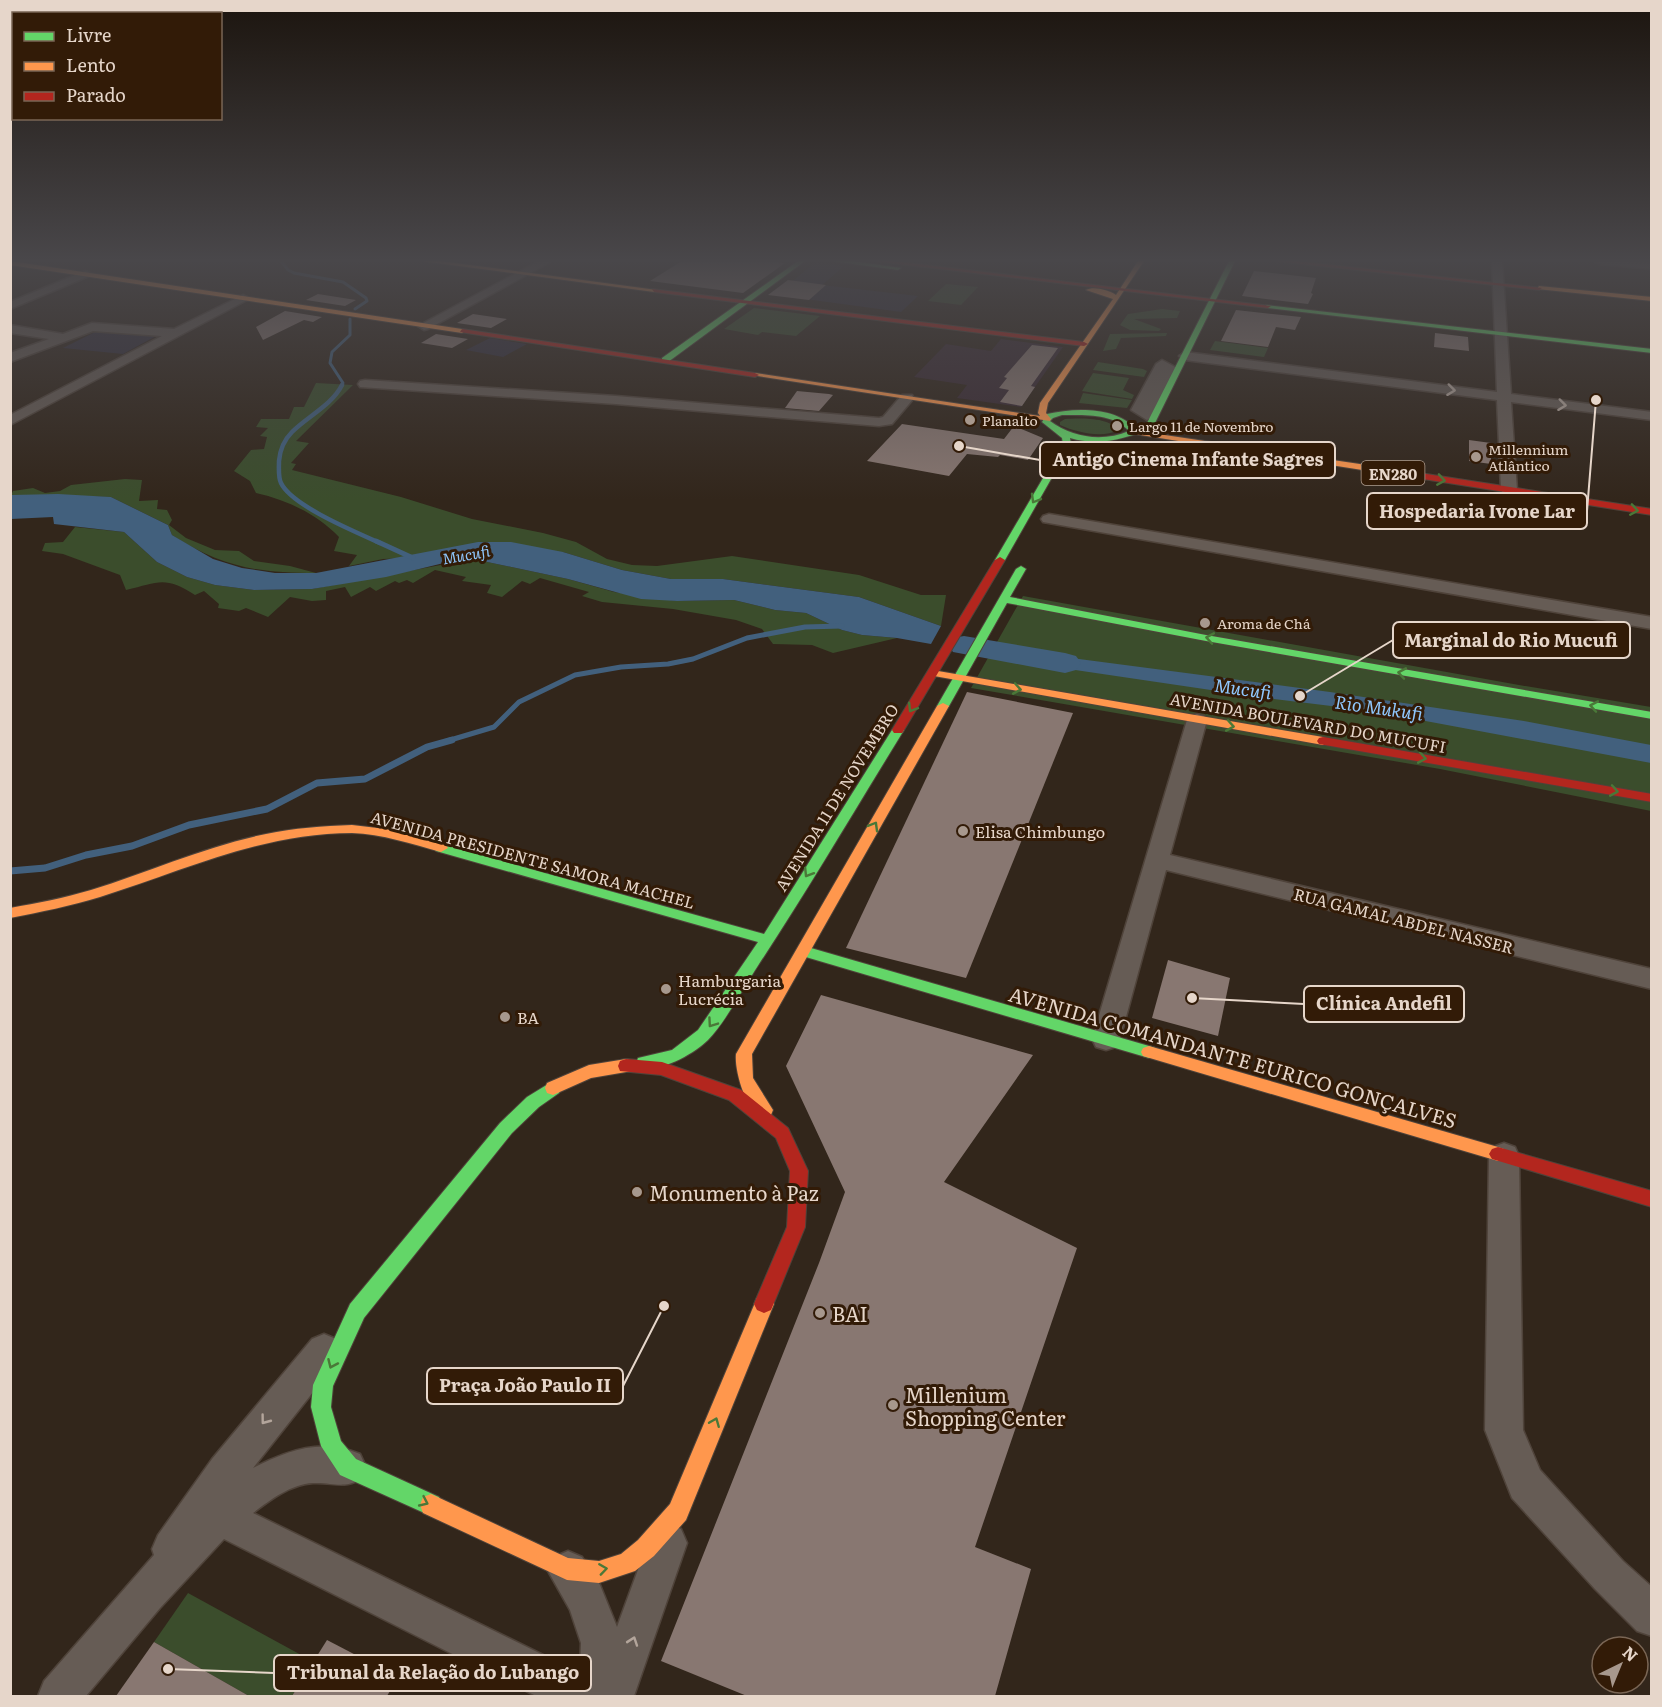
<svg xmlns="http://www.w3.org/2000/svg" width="1662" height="1707" font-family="Literata,serif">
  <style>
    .education { fill: #342f3c }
    .medical { fill: #3c2c34 }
    .green { fill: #3b4d2c }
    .water { fill: #42607d }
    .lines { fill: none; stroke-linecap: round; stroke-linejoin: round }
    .stream-far3 { stroke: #42607d; stroke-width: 3 }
    .stream-far2 { stroke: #42607d; stroke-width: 4.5 }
    .stream-far1 { stroke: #42607d; stroke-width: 5 }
    .stream { stroke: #42607d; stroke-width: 7 }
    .river { fill: #42607d; fill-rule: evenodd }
    .building { fill: #887771 }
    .street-casing { stroke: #4f433a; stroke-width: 3 }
    .fast-casing { stroke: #4f433a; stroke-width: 2 }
    .slow-casing { stroke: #4f433a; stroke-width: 2 }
    .jam-casing { stroke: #4f433a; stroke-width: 2 }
    .street { fill: #665c55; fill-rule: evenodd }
    .fast { fill: #63d668; fill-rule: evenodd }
    .slow { fill: #ff974d; fill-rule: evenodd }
    .jam { fill: #b3261e; fill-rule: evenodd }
    .oneway { stroke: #b3a59b }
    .oneway2 { stroke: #4a7838 }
    .poi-dot { fill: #a7988d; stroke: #321b07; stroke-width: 2 }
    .labels { text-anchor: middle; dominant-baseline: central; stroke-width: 6; stroke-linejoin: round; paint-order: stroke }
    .far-poi-label { font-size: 14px; fill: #e6d6ca; stroke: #321b07; text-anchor: start }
    .shield { fill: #321b07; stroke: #b09e90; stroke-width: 1.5 }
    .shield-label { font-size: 15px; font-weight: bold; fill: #e6d6ca }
    .far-water-label { font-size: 15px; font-style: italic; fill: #8fc7fd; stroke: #321b07 }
    .street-label { font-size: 16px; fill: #e6d6ca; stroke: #321b07 }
    .poi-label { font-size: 16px; fill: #e6d6ca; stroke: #321b07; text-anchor: start }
    .water-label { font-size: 18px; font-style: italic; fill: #8fc7fd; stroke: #321b07 }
    .near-street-label { font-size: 20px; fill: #e6d6ca; stroke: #321b07 }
    .near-poi-label { font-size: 20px; fill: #e6d6ca; stroke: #321b07; text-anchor: start }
    .leader { fill: none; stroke: #e6d6ca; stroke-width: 2 }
    .callout-dot { fill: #e6d6ca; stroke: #321b07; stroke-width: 2 }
    .callout { fill: #321b07; stroke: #e6d6ca; stroke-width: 2 }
    .callout-label { font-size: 18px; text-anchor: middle; font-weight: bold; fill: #e6d6ca }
  </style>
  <rect width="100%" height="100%" fill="#32261b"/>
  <g class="education">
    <path d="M 818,263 L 844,266 L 822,285 L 918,296 L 901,312 L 776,295 L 813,264 Z"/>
    <path d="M 99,330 L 158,335 L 123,354 L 63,348 Z"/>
    <path d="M 490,338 L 527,344 L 503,357 L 466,350 Z"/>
  </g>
  <path class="medical" d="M 1001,339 L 1063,347 L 1021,407 L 957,398 L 967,385 L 914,377 L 946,344 L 991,351 Z"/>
  <g class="green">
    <path d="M 946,284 L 978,287 L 961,305 L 928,301 Z"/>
    <path d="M 754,308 L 820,316 L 796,336 L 762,332 L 758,335 L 724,329 Z"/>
    <path d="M 1162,309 L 1180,311 L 1177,318 L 1134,319 L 1161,329 L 1159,331 L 1130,330 L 1120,325 L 1128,314 Z"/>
    <path d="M 1167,333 L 1166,336 L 1121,338 L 1116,349 L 1103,351 L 1110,334 Z"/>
    <path d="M 1215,341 L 1268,348 L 1264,357 L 1210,350 Z"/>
    <path d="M 1098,362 L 1143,369 L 1147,371 L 1144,377 L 1093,370 Z"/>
    <path d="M 1093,373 L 1129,378 L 1123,390 L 1134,395 L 1132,399 L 1082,391 Z"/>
    <path d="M 316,383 L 353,385 L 296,441 L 309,443 L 291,463 L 296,464 L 292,470 L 401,497 L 472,519 L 543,533 L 576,542 L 607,559 L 632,565 L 657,566 L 732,556 L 859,575 L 921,595 L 946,595 L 941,626 L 859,597 L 723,579 L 671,579 L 622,570 L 563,552 L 383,559 L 349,566 L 357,555 L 334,551 L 339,537 C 317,514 287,500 256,493 L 250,481 L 234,471 L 251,450 L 264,449 L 267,437 L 260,436 L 268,428 L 256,427 L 261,419 L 289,419 L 294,407 L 304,407 Z"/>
    <path d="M 1083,393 L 1132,400 L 1127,408 L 1079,403 Z"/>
    <path d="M 1065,419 C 1079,418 1110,417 1118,430 C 1102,439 1076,432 1060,425 L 1060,422 Z"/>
    <path d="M 125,479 L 142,480 L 139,501 L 158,500 L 157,509 L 167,510 L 172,520 L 169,525 L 186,538 L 215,550 L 239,551 L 254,561 L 290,566 L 316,573 C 257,573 222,567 172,535 L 168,525 L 111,497 L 11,495 L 13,491 L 33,488 L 45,493 L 60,491 L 71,485 Z"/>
    <path d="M 75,527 L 124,532 L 157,562 L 187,577 L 215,585 L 254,590 L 312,589 L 473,559 L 568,579 L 614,592 L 677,601 L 734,600 L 775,610 L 806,613 L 842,630 L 862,635 L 897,638 L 833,653 L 812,645 L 773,644 L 762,629 L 736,620 L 673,609 L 602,602 L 582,596 L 589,592 L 540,578 L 530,584 L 522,581 L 502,597 L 487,593 L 491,585 L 462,581 L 466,577 L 435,570 L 413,583 L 407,580 L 399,583 L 395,581 L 376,591 L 370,587 L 351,597 L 345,587 L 326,591 L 326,600 L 312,601 L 290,597 L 268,617 L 246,608 L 239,611 L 218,608 L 219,604 L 204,591 L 195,595 C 164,575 158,583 126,590 L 120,575 L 63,554 L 42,551 L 45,543 L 63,542 Z"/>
    <path d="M 1023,596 L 1519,685 L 1651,707 L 1651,811 L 1440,769 L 971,688 Z"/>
    <path d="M 188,1593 L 314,1662 L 292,1696 L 249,1696 L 154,1642 Z"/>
  </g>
  <g class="water">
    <path d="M 58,494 L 111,497 L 168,525 L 172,535 L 213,559 L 242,568 L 275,573 L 316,573 L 478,542 L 511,542 L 563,552 L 622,570 L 671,579 L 723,579 L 859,597 L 941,626 L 931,644 L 897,638 L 862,635 L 842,630 L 806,613 L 775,610 L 734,600 L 677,601 L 641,599 L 568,579 L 473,559 L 448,562 L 386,577 L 312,589 L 254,590 L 215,585 L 187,577 L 157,562 L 124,532 L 54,524 L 53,517 L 11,519 L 11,495 Z"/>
    <path d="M 1011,650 L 1330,692 L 1524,721 L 1651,745 L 1651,763 L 1372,711 L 1265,698 L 1008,660 L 1011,655 Z"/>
  </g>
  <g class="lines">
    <g class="stream-far3">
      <path d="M 281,261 L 288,270 L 294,273 L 343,282 L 366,298 L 367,301 L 355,309"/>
      <path d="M 341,386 L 343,383 L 330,363 L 332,352 L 350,335 L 350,319"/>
    </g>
    <path class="stream-far2" d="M 342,385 C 332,405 308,416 292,432 C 284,440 280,449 279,461 C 279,468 278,477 281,483 C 292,506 356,532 380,543"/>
    <g class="stream-far1">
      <path d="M 376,541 L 413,558"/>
      <path d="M 447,741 L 494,727 L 519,702 L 575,675 L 621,667 L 668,664 L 693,659 L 747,638 L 805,627 L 842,626"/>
    </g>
    <path class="stream" d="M 10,871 L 45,868 L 86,855 L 132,846 L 189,825 L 267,809 L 317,783 L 365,779 L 427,747 L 452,740"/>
    <path class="river" d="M 964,636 L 1065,653 L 1076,656 L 1081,663 L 1076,670 L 1065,673 L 953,652 L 948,645 L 953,638 Z"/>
  </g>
  <g class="building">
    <path d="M 682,261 L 769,261 L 785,263 L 743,293 L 650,281 Z"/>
    <path d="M 1254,271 L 1316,278 L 1311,293 L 1313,294 L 1308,304 L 1242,296 Z"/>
    <path d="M 788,280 L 826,285 L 809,300 L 768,295 Z"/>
    <path d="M 318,294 L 356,300 L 345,306 L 306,300 Z"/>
    <path d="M 1236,310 L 1301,317 L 1295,330 L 1276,327 L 1268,347 L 1221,341 Z"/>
    <path d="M 285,311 L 322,317 L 313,322 L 304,320 L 263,340 L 256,327 Z"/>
    <path d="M 473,314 L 507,319 L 491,328 L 457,323 Z"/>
    <path d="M 1435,333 L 1468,337 L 1469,351 L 1434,347 Z"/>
    <path d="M 436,334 L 468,339 L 452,348 L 421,343 Z"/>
    <path d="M 1032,345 L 1058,348 L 1031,386 L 1035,387 L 1022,406 L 1000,402 L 1009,390 L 999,388 L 1007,378 L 1004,377 Z"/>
    <path d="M 797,391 L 829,394 L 833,395 L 819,411 L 785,408 Z"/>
    <path d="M 902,424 L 1004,439 L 1014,426 L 1043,438 L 1028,460 L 1000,455 L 998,457 L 967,454 L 949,476 L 867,461 Z"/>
    <path d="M 1469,440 L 1491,443 L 1491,464 L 1469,461 Z"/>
    <path d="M 967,692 L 1073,713 L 966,978 L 846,948 Z"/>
    <path d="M 1168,960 L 1230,978 L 1218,1036 L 1152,1018 Z"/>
    <path d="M 821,995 L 1033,1055 L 944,1182 L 1077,1248 L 975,1547 L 1031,1569 L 995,1696 L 747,1696 L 661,1661 L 819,1263 L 845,1192 L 786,1066 Z"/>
    <path d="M 327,1640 L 398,1677 L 387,1696 L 292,1696 Z"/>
    <path d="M 154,1642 L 249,1696 L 116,1696 Z"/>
  </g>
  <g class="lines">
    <g class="street-casing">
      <g id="street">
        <path d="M 539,261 L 552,261 L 428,329 L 424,330 L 418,326 Z"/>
        <path d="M 1492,261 L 1502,261 L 1511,394 L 1652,412 L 1652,420 L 1511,402 L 1517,490 L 1515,493 L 1503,493 L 1501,490 L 1497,400 L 1185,360 L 1179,356 L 1185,352 L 1497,392 Z"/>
        <path d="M 1594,261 L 1652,263 L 1652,269 L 1599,264 Z"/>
        <path d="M 85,271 L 89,272 L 89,276 L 10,309 L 10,302 Z"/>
        <path d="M 243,295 L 249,298 L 247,300 L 10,425 L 10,415 L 162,336 L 93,331 L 10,362 L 10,353 L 49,339 L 10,333 L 10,325 L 63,334 L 92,323 L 174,329 Z"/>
        <path d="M 1162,360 L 1177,368 L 1154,416 L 1147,420 L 1131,410 L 1156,364 Z"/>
        <path d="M 365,380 L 616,396 L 879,418 L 883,417 L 902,395 L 912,395 L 914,398 L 892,424 L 879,426 L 616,404 L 360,387 L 358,384 L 360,381 Z"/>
        <path d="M 1049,514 L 1652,617 L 1652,629 L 1043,522 L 1041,519 L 1043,516 Z"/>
        <path d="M 1197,714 L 1204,716 L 1207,720 L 1170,855 L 1652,969 L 1652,989 L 1166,870 L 1120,1039 L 1116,1047 L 1106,1050 L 1096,1047 L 1092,1039 L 1187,720 L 1190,716 Z"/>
        <path d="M 1504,1143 L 1515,1147 L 1519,1156 L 1523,1430 L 1540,1470 L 1623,1561 L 1652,1587 L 1652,1636 L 1637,1631 L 1595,1589 L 1512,1498 L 1485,1430 L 1489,1156 L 1493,1147 Z"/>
        <path d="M 324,1334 L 336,1339 L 342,1351 L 336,1363 L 253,1468 C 288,1450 322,1438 360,1454 L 366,1467 L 360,1480 C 341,1489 333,1482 313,1483 C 291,1484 270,1500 253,1513 L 580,1673 L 581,1643 L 570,1610 L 548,1571 L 554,1557 L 568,1551 L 582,1557 L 600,1585 L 617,1627 L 653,1529 L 667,1523 L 681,1529 L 687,1543 L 634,1696 L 536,1696 L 224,1539 L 160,1608 L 86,1696 L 38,1696 L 44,1681 L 154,1555 L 152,1549 L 158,1535 L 212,1459 L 312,1339 Z"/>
      </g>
    </g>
    <g class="fast-casing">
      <g id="fast">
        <path d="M 798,261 L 805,261 L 668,362 L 662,362 L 662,358 Z"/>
        <path d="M 831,261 L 852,261 L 901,268 L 898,270 Z"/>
        <path d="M 1229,261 L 1235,261 L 1152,429 C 1124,438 1100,447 1070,438 L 1071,444 L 1005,560 L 997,562 L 995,560 L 1063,444 L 1062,438 L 1042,422 L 1047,414 C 1074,408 1115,406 1136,429 L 1146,425 ZM 1062,415 C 1084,415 1113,413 1129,431 C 1103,442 1073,438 1050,421 L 1053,418 Z"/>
        <path d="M 1266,305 L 1652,349 L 1652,353 L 1268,308 Z"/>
        <path d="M 1021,566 L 1026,569 L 1010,597 L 1206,635 L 1652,712 L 1652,719 L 1206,641 L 1007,603 L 949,706 L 947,708 L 939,708 L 937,706 L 1016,569 Z"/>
        <path d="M 898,726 L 904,730 C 856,808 809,888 759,964 C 745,985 725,1023 708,1040 C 694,1054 658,1074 638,1068 L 636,1063 L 638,1058 L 672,1050 L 698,1030 L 758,942 L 436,851 L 434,848 L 441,844 L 764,934 L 892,730 Z"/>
        <path d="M 804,946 L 1149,1046 L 1155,1048 L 1157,1052 L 1155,1056 L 1149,1058 L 799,955 L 797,951 L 799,947 Z"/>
        <path d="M 553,1081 L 559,1083 L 561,1088 L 559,1093 L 539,1107 L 512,1133 L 364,1318 L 333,1386 L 331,1407 L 341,1441 L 356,1459 L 439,1497 L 442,1505 L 439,1513 L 431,1516 L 340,1475 L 321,1446 L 311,1407 L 313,1385 L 350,1304 L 500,1123 L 527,1097 Z"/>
      </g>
    </g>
    <g class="slow-casing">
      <g id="slow">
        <path d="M 10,261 L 462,329 L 465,331 L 462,333 L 10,265 Z"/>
        <path d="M 421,261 L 440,261 L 657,290 L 654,292 Z"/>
        <path d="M 1138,261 L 1144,261 L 1048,403 L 1046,413 L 1051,419 L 1050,421 L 751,375 L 755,373 L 1040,416 L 1038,413 L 1040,403 L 1113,299 L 1086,290 C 1094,286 1108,290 1116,295 Z"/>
        <path d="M 1539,286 L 1652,297 L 1652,301 L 1537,289 Z"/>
        <path d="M 1131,430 L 1407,471 L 1411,474 L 1407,477 L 1134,434 L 1130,432 Z"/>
        <path d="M 938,671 L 1323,737 L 1329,741 L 1323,745 L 934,676 L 932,674 Z"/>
        <path d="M 943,703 L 949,706 L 752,1054 L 753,1078 L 773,1110 L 771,1115 C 748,1123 734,1071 736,1054 L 937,706 Z"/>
        <path d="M 352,825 L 386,829 L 446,845 L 448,848 L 441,852 C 412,844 382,834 352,833 C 262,833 183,871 100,897 C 70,906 41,912 10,918 L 10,908 C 38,903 64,898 91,890 C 149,872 206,846 266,834 C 294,828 323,826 352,825 Z"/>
        <path d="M 1149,1046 L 1498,1147 L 1504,1149 L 1507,1154 L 1504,1159 L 1498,1161 L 1143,1056 L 1141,1052 L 1143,1048 Z"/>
        <path d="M 626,1059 L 632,1061 L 634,1066 L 632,1071 L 591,1078 L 553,1095 L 547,1093 L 545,1088 L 547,1083 L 589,1065 Z"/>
        <path d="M 764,1295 L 771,1298 L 774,1304 L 686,1520 L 654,1556 L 635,1571 L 599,1583 L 567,1580 L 423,1513 L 420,1505 L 423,1497 L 431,1494 L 568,1558 L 599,1561 L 621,1554 L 638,1540 L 670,1504 L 757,1298 Z"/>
      </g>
    </g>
    <g class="jam-casing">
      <g id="jam">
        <path d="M 873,261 L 893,261 L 1271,306 L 1268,308 Z"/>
        <path d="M 1274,261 L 1296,261 L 1542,288 L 1539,290 Z"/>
        <path d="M 652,289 L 1084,342 L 1088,344 L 1084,346 L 654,292 Z"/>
        <path d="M 462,329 L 755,373 L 759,375 L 755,377 L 460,332 Z"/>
        <path d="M 1407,471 L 1652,509 L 1652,515 L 1404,476 L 1404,472 Z"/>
        <path d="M 1000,557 L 1005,560 L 904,730 L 902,733 L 894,733 L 892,730 L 995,560 Z"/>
        <path d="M 1323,737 L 1652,794 L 1652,802 L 1319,744 L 1317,741 L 1319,738 Z"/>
        <path d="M 626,1059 L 662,1062 L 741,1090 L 788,1128 L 808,1171 L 805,1227 L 771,1310 L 764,1313 L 757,1310 L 754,1304 L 787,1227 L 790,1171 L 776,1138 L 729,1100 L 661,1075 L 620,1071 L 618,1066 L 620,1061 Z"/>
        <path d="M 1498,1147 L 1652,1191 L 1652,1207 L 1492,1159 L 1489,1154 L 1492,1149 Z"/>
      </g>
    </g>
    <use href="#street" class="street"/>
    <use href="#fast" class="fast"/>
    <use href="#slow" class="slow"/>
    <use href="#jam" class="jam"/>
  </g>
  <defs><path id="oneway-chevron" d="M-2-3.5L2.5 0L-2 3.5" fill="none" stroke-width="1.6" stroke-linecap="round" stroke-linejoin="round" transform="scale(1.5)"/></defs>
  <g class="oneway">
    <use href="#oneway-chevron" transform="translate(1451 390) rotate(7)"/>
    <use href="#oneway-chevron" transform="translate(1562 405) rotate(7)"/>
    <use href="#oneway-chevron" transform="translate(265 1420) rotate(127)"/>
    <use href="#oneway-chevron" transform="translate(633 1641) rotate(-71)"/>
  </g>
  <g class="oneway2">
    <use href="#oneway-chevron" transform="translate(1441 480) rotate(9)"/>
    <use href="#oneway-chevron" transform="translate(1035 499) rotate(120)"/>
    <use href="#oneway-chevron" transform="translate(1634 510) rotate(9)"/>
    <use href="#oneway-chevron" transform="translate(1210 638) rotate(-170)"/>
    <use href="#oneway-chevron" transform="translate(1402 673) rotate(-170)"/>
    <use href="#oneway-chevron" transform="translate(1017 689) rotate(10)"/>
    <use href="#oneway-chevron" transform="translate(1594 706) rotate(-170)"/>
    <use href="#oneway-chevron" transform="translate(912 708) rotate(122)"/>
    <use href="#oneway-chevron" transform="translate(1230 726) rotate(10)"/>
    <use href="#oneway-chevron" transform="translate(1422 758) rotate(10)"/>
    <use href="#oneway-chevron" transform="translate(1614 791) rotate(10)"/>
    <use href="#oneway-chevron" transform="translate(874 826) rotate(-60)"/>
    <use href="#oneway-chevron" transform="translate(808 873) rotate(122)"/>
    <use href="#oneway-chevron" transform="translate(712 1023) rotate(125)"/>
    <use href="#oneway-chevron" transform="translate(332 1364) rotate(114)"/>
    <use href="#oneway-chevron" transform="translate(715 1422) rotate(-68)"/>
    <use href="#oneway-chevron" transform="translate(424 1502) rotate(25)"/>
    <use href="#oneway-chevron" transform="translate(603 1569) rotate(-8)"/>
  </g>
  <linearGradient id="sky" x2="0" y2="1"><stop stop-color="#1c150f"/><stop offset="0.52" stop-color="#49474a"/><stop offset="1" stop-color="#49474a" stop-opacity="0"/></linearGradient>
  <rect width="1662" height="500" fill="url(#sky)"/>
  <g class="poi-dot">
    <circle cx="970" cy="420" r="6"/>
    <circle cx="1117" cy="426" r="6"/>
    <circle cx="1476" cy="457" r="6"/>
    <circle cx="1205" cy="623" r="6"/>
    <circle cx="963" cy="831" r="6"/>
    <circle cx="666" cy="989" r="6"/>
    <circle cx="505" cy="1017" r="6"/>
    <circle cx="637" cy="1192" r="6"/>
    <circle cx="820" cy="1313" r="6"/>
    <circle cx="893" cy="1405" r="6"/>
  </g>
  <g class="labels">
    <g class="far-poi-label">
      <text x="982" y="420">Planalto</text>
      <text x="1129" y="426">Largo 11 de Novembro</text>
      <text x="1488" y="449">Millennium<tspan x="1488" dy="16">Atlântico</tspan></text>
      <text x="1217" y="623">Aroma de Chá</text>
    </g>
    <rect class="shield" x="1361.5" y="461" width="63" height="24" rx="4.5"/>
    <g class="shield-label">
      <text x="1393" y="473">EN280</text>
    </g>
    <g class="far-water-label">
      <text transform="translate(466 554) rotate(-10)">Mucufi</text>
    </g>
    <g class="street-label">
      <text transform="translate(1308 722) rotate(10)">AVENIDA BOULEVARD DO MUCUFI</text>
      <text transform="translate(836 797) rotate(-58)">AVENIDA 11 DE NOVEMBRO</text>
      <text transform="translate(533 859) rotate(15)">AVENIDA PRESIDENTE SAMORA MACHEL</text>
      <text transform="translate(1404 920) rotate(14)">RUA GAMAL ABDEL NASSER</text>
    </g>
    <g class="poi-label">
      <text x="975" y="831">Elisa Chimbungo</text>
      <text x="678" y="980">Hamburgaria<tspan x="678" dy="18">Lucrécia</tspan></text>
      <text x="517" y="1017">BA</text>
    </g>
    <g class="water-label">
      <text transform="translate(1243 688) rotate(8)">Mucufi</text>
      <text transform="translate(1379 707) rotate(8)">Rio Mukufi</text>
    </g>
    <g class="near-street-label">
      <text transform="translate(1233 1056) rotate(16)">AVENIDA COMANDANTE EURICO GONÇALVES</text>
    </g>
    <g class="near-poi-label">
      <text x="649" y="1192">Monumento à Paz</text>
      <text x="832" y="1313">BAI</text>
      <text x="905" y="1394">Millenium<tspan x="905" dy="23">Shopping Center</tspan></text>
    </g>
  </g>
  <path class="leader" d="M959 446L1040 460M1596 400L1587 511M1300 696L1393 640M1192 998L1304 1004M664 1306L623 1386M168 1669L274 1673"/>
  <g class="callout-dot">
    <circle cx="959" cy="446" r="6"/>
    <circle cx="1596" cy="400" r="6"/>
    <circle cx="1300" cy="696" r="6"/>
    <circle cx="1192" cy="998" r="6"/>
    <circle cx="664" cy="1306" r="6"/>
    <circle cx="168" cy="1669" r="6"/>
  </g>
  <g class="callout">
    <rect x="1040" y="442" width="295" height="36" rx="6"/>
    <rect x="1367" y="493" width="220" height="36" rx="6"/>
    <rect x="1393" y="622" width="237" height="36" rx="6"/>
    <rect x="1304" y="986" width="160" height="36" rx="6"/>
    <rect x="427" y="1368" width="196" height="36" rx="6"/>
    <rect x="274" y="1655" width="317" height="36" rx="6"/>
  </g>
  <g class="callout-label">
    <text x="1188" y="466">Antigo Cinema Infante Sagres</text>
    <text x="1477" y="518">Hospedaria Ivone Lar</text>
    <text x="1511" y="647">Marginal do Rio Mucufi</text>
    <text x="1384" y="1010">Clínica Andefil</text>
    <text x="525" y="1392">Praça João Paulo II</text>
    <text x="433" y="1679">Tribunal da Relação do Lubango</text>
  </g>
  <rect width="1662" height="1707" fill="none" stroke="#e6d6ca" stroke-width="24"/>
  <rect x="12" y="12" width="210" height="108" fill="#321b07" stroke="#7a6655" stroke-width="1.5"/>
  <rect x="24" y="32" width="30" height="9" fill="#63d668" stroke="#7a6655" stroke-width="1.5"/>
  <text x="66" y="42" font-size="18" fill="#e6d6ca">Livre</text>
  <rect x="24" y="62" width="30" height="9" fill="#ff974d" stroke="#7a6655" stroke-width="1.5"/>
  <text x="66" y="72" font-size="18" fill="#e6d6ca">Lento</text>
  <rect x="24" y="92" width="30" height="9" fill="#b3261e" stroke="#7a6655" stroke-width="1.5"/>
  <text x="66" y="102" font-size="18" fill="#e6d6ca">Parado</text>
  <g transform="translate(1620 1665) rotate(43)"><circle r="28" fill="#321b07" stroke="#7a6655" stroke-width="1.5"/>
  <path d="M0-4.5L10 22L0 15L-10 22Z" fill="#a7988d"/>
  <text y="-9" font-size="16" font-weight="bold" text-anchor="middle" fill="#e6d6ca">N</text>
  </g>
</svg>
